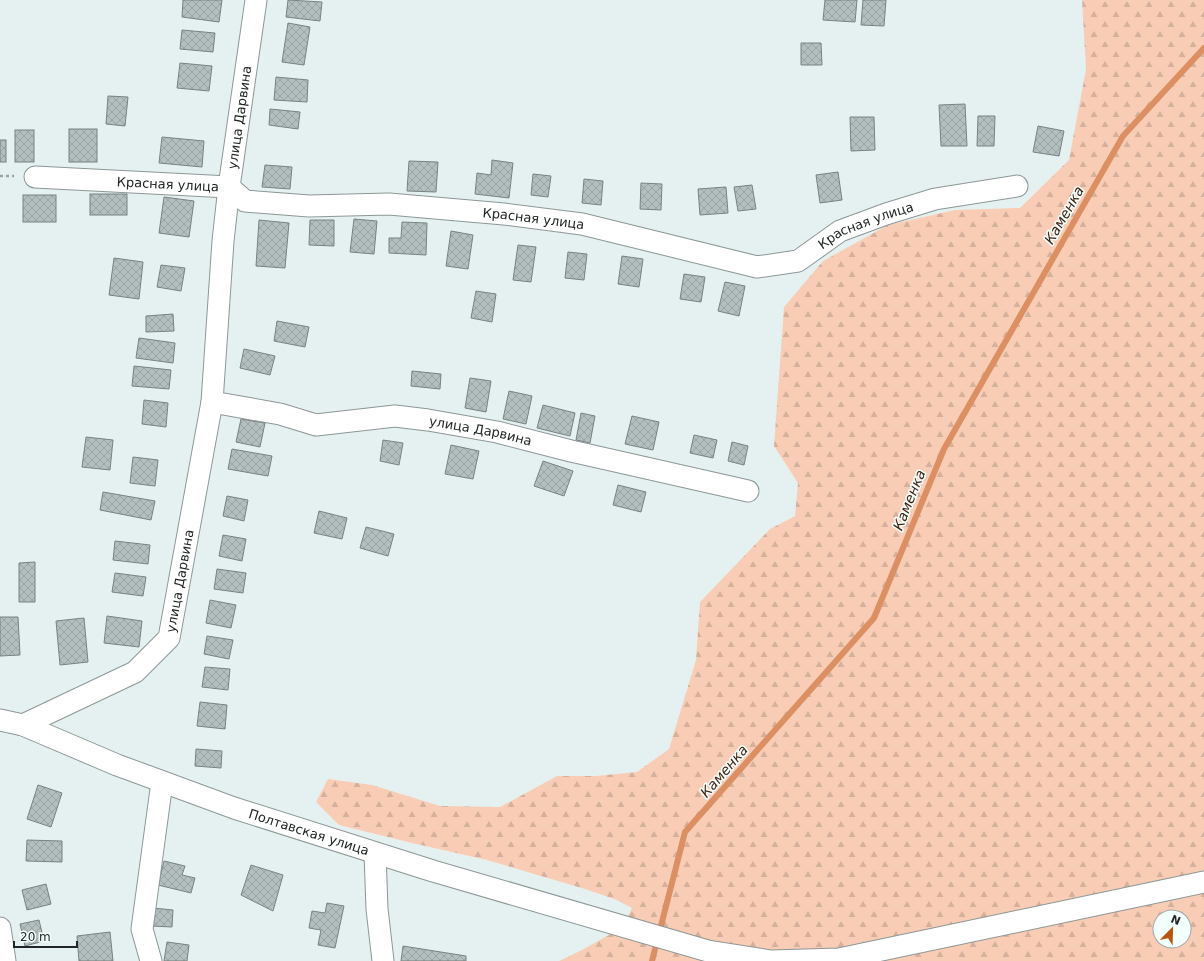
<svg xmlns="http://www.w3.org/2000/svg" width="1204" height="961" font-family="'DejaVu Sans',sans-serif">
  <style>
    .forest { fill: url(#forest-firs); fill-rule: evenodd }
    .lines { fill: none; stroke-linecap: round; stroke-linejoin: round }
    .stream { stroke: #db8f63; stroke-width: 6 }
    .building { fill: url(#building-cross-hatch); stroke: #778281 }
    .minor-casing { stroke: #8c9796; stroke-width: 23 }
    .path { stroke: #9aa3a2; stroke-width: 2.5; stroke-dasharray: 3 3; stroke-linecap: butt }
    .minor { stroke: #fff; stroke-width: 21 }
    .labels { text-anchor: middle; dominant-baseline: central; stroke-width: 3; stroke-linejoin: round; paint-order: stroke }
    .street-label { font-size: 13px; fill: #212525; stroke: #f3fffd }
    .water-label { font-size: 14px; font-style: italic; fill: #432311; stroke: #f3fffd }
  </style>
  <defs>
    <pattern id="forest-firs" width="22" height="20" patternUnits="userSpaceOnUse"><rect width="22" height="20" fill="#f9cdb5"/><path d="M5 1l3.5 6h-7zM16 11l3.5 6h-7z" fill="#d5b09c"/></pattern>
    <pattern id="building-cross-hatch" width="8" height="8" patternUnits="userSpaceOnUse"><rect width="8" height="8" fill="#b3bfbe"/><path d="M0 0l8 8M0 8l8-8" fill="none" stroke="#9aa4a3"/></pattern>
  </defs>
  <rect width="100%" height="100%" fill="#e5f1f0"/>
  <path class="forest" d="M 1082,0 L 1204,0 L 1204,961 L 559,961 L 582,950 L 623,927 L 632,908 L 617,900 L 585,889 L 487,860 L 412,843 L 339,825 L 316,802 L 328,779 L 372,785 L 440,806 L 500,807 L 557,776 L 596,776 L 637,772 L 669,749 L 696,660 L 700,602 L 770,529 L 795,516 L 798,483 L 774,446 L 784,307 L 823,261 L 888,225 L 955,210 L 1020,208 L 1069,160 L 1086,69 ZM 1160,917 L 1184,917 L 1184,941 L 1160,941 Z"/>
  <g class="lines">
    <path class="stream" d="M 652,961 L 685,832 L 874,618 L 944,449 L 1123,136 L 1204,48"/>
  </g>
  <g class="building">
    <path d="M 183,0 L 222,0 L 219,22 L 182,17 Z"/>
    <path d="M 288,0 L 322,2 L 320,21 L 286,17 Z"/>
    <path d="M 825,0 L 857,0 L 855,22 L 823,20 Z"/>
    <path d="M 863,0 L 886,0 L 884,26 L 861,25 Z"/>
    <path d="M 288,23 L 310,27 L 304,65 L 282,62 Z"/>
    <path d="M 182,30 L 215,33 L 213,52 L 180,49 Z"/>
    <path d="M 801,43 L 821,43 L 822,65 L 801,65 Z"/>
    <path d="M 180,63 L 212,66 L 209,91 L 177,88 Z"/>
    <path d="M 276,77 L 308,80 L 307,102 L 274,100 Z"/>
    <path d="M 108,96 L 128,97 L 125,126 L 106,124 Z"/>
    <path d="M 965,104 L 967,146 L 941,146 L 939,105 Z"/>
    <path d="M 270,109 L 300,112 L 298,129 L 269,125 Z"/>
    <path d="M 978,116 L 995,116 L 994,146 L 977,146 Z"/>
    <path d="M 850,117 L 874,117 L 875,150 L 851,151 Z"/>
    <path d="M 1038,126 L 1064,131 L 1059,156 L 1033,152 Z"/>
    <rect x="69" y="129" width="28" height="33"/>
    <rect x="15" y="130" width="19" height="32"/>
    <path d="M 162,137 L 204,141 L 202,167 L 159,163 Z"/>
    <rect x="0" y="140" width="6" height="22"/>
    <path d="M 492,160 L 513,163 L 509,198 L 475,194 L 477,173 L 491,175 Z"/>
    <path d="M 409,161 L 438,162 L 436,192 L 407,191 Z"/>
    <path d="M 265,165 L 292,167 L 290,189 L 262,187 Z"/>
    <path d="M 838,172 L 842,200 L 820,203 L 816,175 Z"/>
    <path d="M 533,174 L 551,176 L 548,197 L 531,195 Z"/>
    <path d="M 584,179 L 603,181 L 601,205 L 582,203 Z"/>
    <path d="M 641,183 L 662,184 L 661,210 L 640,209 Z"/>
    <path d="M 752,185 L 756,209 L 738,211 L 734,187 Z"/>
    <path d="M 726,187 L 728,213 L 700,215 L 698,189 Z"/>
    <rect x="90" y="194" width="37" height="21"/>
    <rect x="23" y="195" width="33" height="27"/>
    <path d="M 164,197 L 194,201 L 189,237 L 159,233 Z"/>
    <path d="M 354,219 L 377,221 L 374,254 L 350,252 Z"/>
    <path d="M 259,220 L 289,223 L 285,268 L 256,266 Z"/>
    <path d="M 310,220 L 334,220 L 334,246 L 309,245 Z"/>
    <path d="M 402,222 L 427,223 L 426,255 L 389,253 L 389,238 L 401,238 Z"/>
    <path d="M 451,231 L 473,235 L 468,269 L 446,266 Z"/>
    <path d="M 518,245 L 536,247 L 531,282 L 513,280 Z"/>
    <path d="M 568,252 L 587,254 L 584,280 L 565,278 Z"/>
    <path d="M 622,256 L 643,259 L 639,287 L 618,284 Z"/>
    <path d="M 114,258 L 143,262 L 139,299 L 109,295 Z"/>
    <path d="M 161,265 L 185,268 L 181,291 L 157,287 Z"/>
    <path d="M 684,274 L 705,277 L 701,302 L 680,299 Z"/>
    <path d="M 725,282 L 745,286 L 739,316 L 718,311 Z"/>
    <path d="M 476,291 L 496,294 L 492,322 L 471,318 Z"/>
    <path d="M 173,314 L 174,331 L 146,332 L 146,316 Z"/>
    <path d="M 277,321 L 309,327 L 305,347 L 274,341 Z"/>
    <path d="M 139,338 L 175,343 L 173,363 L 136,358 Z"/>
    <path d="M 244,349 L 275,356 L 270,375 L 240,368 Z"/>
    <path d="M 134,366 L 171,370 L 169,389 L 132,386 Z"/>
    <path d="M 412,371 L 441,374 L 440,389 L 411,386 Z"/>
    <path d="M 470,378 L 491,381 L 486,412 L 465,408 Z"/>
    <path d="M 509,391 L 532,396 L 526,424 L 503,419 Z"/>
    <path d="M 144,400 L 168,403 L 166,427 L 142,424 Z"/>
    <path d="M 543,405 L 575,413 L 570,436 L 537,428 Z"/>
    <path d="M 581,413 L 595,416 L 590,443 L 576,440 Z"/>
    <path d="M 632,416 L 659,422 L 653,450 L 625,444 Z"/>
    <path d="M 241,419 L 265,423 L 260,447 L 236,442 Z"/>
    <path d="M 694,435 L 717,440 L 713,458 L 690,453 Z"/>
    <path d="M 86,437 L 113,440 L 110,470 L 82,467 Z"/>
    <path d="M 383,440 L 403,443 L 399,465 L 380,461 Z"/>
    <path d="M 732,442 L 748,446 L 744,465 L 728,461 Z"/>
    <path d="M 451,445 L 479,451 L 473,479 L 445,474 Z"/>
    <path d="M 232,449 L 272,456 L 268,476 L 228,469 Z"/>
    <path d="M 133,457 L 158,460 L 155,486 L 130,483 Z"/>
    <path d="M 543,461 L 573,471 L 564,496 L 534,486 Z"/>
    <path d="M 618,485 L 646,492 L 641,512 L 613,505 Z"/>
    <path d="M 103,492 L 155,501 L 151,520 L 100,510 Z"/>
    <path d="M 227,496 L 248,500 L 244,521 L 223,516 Z"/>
    <path d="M 319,511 L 347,518 L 342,539 L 314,533 Z"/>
    <path d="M 366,527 L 394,534 L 388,556 L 360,548 Z"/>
    <path d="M 223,535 L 246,539 L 242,561 L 219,556 Z"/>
    <path d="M 115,541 L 150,545 L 148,564 L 113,560 Z"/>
    <path d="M 35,562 L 35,602 L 19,602 L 19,563 Z"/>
    <path d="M 217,569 L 246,573 L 243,593 L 214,589 Z"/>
    <path d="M 115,573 L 146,577 L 143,596 L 112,592 Z"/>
    <path d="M 210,600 L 236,605 L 231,628 L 206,623 Z"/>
    <path d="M 107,616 L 142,621 L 139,647 L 104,643 Z"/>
    <path d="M 0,617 L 18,617 L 20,655 L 0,656 Z"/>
    <path d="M 84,618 L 88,662 L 60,665 L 56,621 Z"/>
    <path d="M 207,636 L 233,640 L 229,659 L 204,654 Z"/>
    <path d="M 205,667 L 230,669 L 228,690 L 202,687 Z"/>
    <path d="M 200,702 L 227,705 L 225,729 L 197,726 Z"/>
    <path d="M 196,749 L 222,751 L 221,768 L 195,766 Z"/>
    <path d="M 38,785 L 62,793 L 51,827 L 27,819 Z"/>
    <path d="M 27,840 L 62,841 L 62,862 L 26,861 Z"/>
    <path d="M 164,861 L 185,866 L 182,875 L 195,878 L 191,893 L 158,885 Z"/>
    <path d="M 251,865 L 283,875 L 273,911 L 241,895 Z"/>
    <path d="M 46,884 L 51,904 L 27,910 L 22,890 Z"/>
    <path d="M 327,903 L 344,906 L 335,948 L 318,945 L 321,930 L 309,928 L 312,911 L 325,913 Z"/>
    <path d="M 153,908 L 173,910 L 172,927 L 151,926 Z"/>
    <path d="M 39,920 L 44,941 L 25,946 L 20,924 Z"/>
    <path d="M 110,932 L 113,961 L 79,961 L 77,936 Z"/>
    <path d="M 167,942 L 189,945 L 187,961 L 164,961 Z"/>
    <path d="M 403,946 L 466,956 L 466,961 L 401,961 Z"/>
  </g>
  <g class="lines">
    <g class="minor-casing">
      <g id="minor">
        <path id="s1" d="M 35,177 L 229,187 L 245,201 L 309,206 L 389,204 L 504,214 L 582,224 L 757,267 L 798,261 L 840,231 L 886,214 L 935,199 L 1017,186"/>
        <path id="s2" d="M 212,402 L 280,414 L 316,425 L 395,416 L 428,420 L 497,432 L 571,451 L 748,491"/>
        <path id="s3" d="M 0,720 L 23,725 L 117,765 L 234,808 L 433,871 L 708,951 L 771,961 L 839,959 L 1204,882"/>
        <path id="s4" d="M 23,725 L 135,672 L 169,638 L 212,402 L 223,241 L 229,187 L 256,0"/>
        <path d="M 375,853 L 377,909 L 383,961"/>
        <path d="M 0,928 L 5,961"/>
        <path d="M 151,961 L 142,929 L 162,782"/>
      </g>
    </g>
    <path class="path" d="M 0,176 L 14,176"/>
    <use href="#minor" class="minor"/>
  </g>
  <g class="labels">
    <g class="street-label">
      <text stroke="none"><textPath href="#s4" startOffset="698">улица Дарвина</textPath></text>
      <text stroke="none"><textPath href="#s1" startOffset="133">Красная улица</textPath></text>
      <text stroke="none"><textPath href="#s1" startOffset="505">Красная улица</textPath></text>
      <text stroke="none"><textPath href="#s1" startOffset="853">Красная улица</textPath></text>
      <text stroke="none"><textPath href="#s2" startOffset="273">улица Дарвина</textPath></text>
      <text stroke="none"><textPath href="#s4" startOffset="230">улица Дарвина</textPath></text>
      <text stroke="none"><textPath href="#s3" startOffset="329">Полтавская улица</textPath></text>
    </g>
    <g class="water-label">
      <text transform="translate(1064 215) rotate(-60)">Каменка</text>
      <text transform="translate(909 500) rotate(-68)">Каменка</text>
      <text transform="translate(724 771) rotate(-49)">Каменка</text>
    </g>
  </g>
  <g transform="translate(1172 929) rotate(23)"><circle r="19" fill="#f3fffd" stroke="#9fa8a7"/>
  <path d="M0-3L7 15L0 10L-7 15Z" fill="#b6560f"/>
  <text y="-6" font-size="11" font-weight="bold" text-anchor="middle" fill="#212525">N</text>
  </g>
  <path d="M14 941v6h63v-6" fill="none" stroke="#212525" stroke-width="2"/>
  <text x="20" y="941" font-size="12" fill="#212525" stroke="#f3fffd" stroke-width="3" paint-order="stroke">20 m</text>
</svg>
